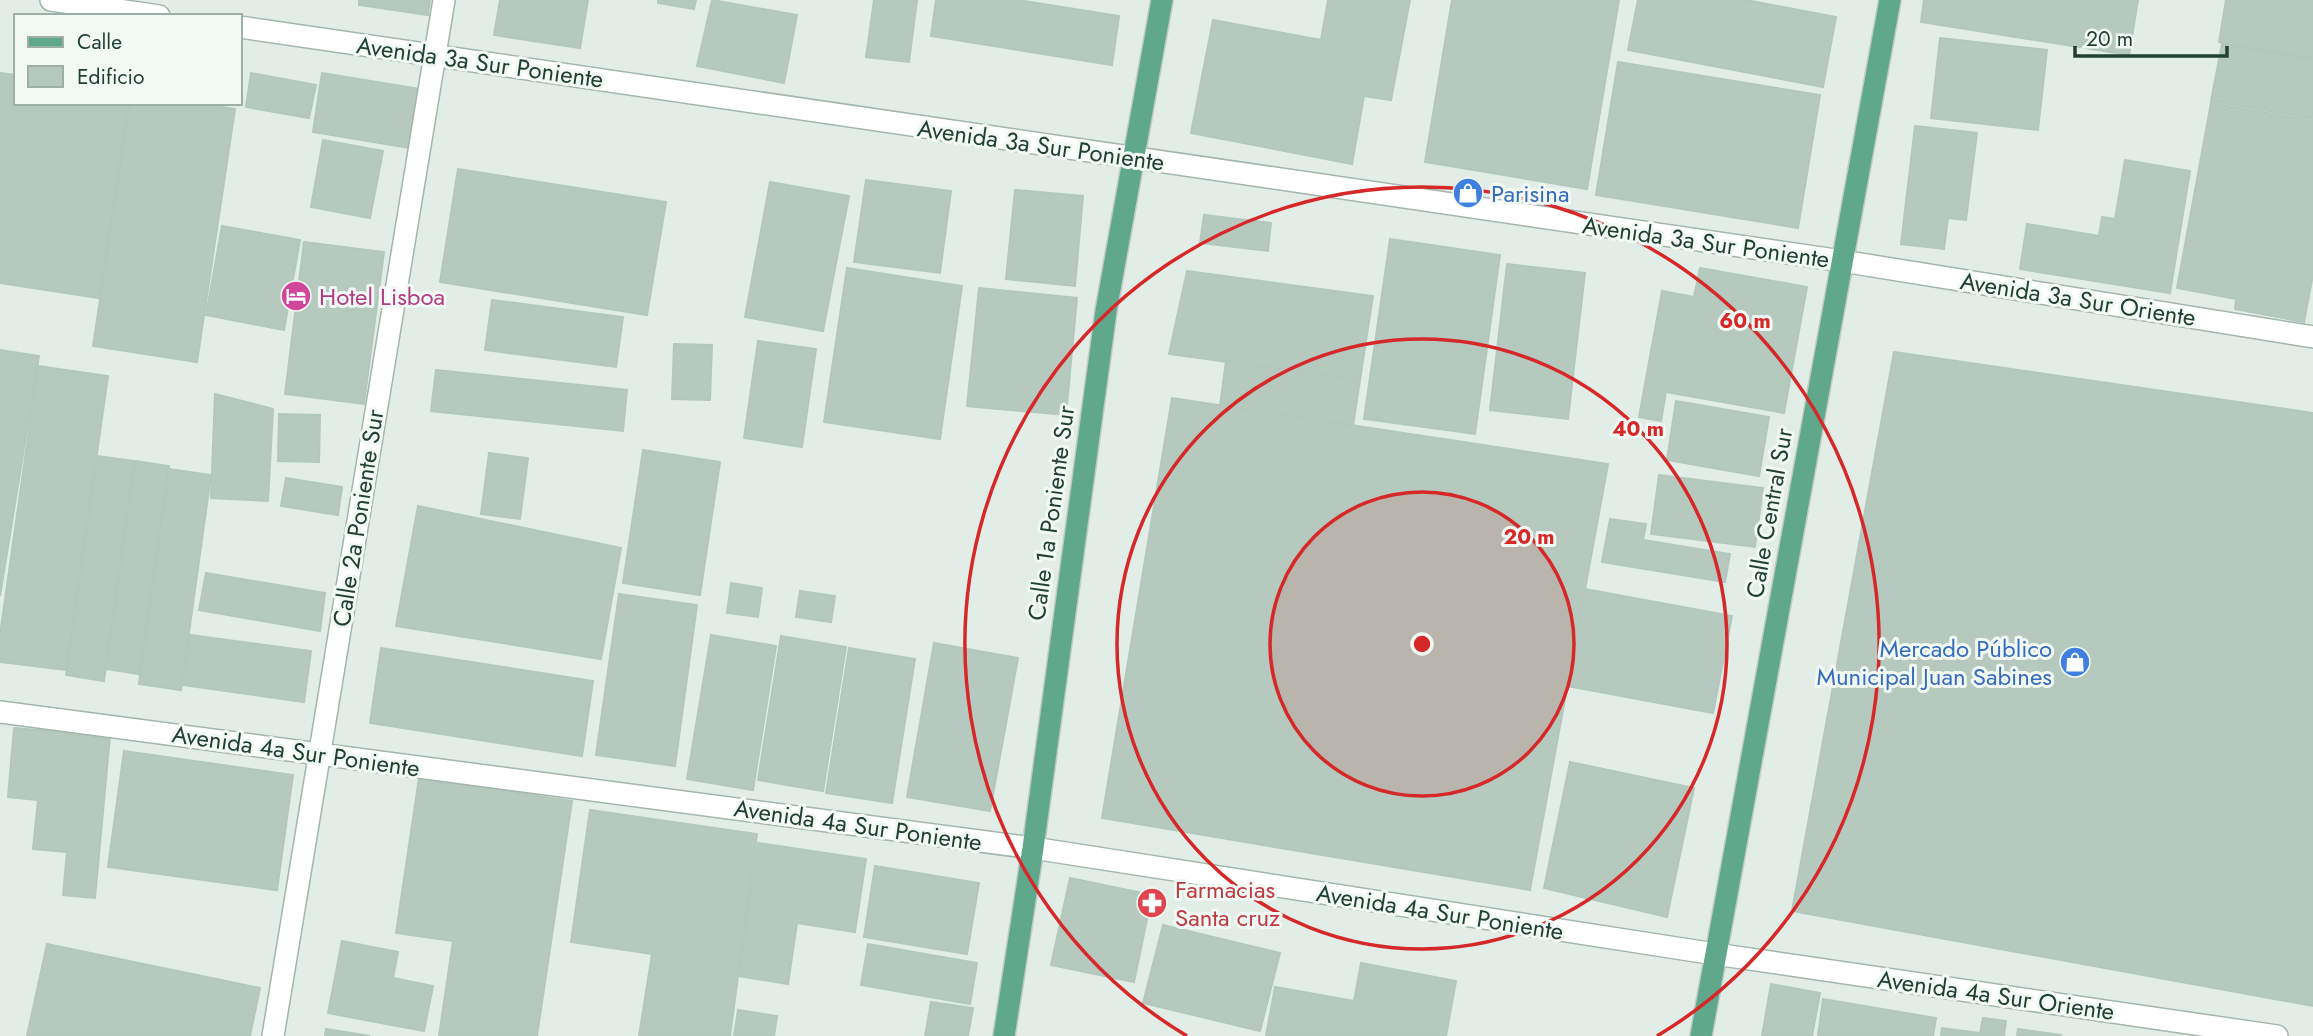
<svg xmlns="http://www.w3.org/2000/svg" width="2313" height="1036" font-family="Jost,sans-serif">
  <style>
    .building { fill: #b6c9bf; stroke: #b3c8bc; stroke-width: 2 }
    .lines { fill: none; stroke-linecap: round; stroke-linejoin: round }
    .minor-casing { stroke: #a3b6ad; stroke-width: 24 }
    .major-casing { stroke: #c0cac6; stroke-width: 24 }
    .minor { stroke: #fff; stroke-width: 21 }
    .major { stroke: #60a88c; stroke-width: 21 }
    .ring { fill: none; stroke: #d62828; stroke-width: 3.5 }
    .labels { text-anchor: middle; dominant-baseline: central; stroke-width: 6; stroke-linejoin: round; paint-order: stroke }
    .street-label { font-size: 24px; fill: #1f4033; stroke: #f2f9f5 }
    .shop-label { font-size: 24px; fill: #366cbe; stroke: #f2f9f5; text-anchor: start }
    .hotel-label { font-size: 24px; fill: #b23c85; stroke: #f2f9f5; text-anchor: start }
    .health-label { font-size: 24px; fill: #be3a42; stroke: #f2f9f5; text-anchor: start }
    .centre { fill: #d62828; stroke: #f2f9f5; stroke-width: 3.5 }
    .ring-label { font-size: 21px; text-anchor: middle; font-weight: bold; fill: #d62828; stroke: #f2f9f5; stroke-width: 6; stroke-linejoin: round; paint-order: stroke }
  </style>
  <rect width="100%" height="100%" fill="#e1ede6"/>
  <g class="building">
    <path d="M 359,0 L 430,0 L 428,15 L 359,5 Z"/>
    <path d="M 500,0 L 588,0 L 580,48 L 494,35 Z"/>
    <path d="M 658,0 L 696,0 L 694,9 L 658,3 Z"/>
    <path d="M 712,0 L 797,15 L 784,83 L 697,66 Z"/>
    <path d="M 874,0 L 917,0 L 909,62 L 866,57 Z"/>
    <path d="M 936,0 L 1018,0 L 1119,16 L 1112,65 L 931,36 Z"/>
    <path d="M 1328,0 L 1410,0 L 1391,100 L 1364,96 L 1352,164 L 1191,133 L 1213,20 L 1321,40 Z"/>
    <path d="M 1452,0 L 1619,0 L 1587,189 L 1425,162 Z"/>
    <path d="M 1638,0 L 1746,0 L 1836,17 L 1823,87 L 1628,50 Z"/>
    <path d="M 1924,0 L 2138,0 L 2129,55 L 1921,22 Z"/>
    <path d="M 2226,0 L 2313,0 L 2313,59 L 2219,42 Z"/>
    <path d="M 1940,38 L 2047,50 L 2038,130 L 1931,118 Z"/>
    <path d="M 2222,44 L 2313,60 L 2313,119 L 2211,101 Z"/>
    <path d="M 1618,62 L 1820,95 L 1798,228 L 1596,195 Z"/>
    <path d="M 0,73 L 16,75 L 16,103 L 129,103 L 99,298 L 0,283 Z"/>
    <path d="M 251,73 L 316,85 L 309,118 L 246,107 Z"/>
    <path d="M 322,73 L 420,89 L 410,148 L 313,132 Z"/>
    <path d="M 130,103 L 199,103 L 235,109 L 197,362 L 93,346 Z"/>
    <path d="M 2211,103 L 2313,121 L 2313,275 L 2304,322 L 2235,309 L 2236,299 L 2177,288 Z"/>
    <path d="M 1915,126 L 1977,133 L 1966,220 L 1948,218 L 1944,249 L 1901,244 Z"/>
    <path d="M 323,140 L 383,151 L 370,218 L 311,207 Z"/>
    <path d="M 2125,160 L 2190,171 L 2170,293 L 2020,269 L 2027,224 L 2099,236 L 2102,217 L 2115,219 Z"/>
    <path d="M 458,169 L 666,202 L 647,315 L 440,282 Z"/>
    <path d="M 866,180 L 951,191 L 940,273 L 854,262 Z"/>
    <path d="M 770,182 L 849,196 L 823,331 L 745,317 Z"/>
    <path d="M 1015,190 L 1083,196 L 1075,286 L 1006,279 Z"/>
    <path d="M 1204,215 L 1271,223 L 1268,251 L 1200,243 Z"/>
    <path d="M 222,226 L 300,240 L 284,330 L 206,315 Z"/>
    <path d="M 1390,239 L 1500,255 L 1475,434 L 1364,419 Z"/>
    <path d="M 304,242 L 384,252 L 364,404 L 285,394 Z"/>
    <path d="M 1507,264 L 1585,273 L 1568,419 L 1490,410 Z"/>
    <path d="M 847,268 L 962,286 L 940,439 L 824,422 Z"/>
    <path d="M 1700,268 L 1807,287 L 1784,413 L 1666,392 L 1661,421 L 1639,417 L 1662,291 L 1694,297 Z"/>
    <path d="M 1187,271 L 1373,296 L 1360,380 L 1169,354 Z"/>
    <path d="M 979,288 L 1077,298 L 1066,415 L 967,406 Z"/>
    <path d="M 492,300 L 623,317 L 616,367 L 485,350 Z"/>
    <path d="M 758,341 L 816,349 L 802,447 L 744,438 Z"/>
    <path d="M 674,344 L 712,345 L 710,400 L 672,399 Z"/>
    <path d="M 0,350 L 39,356 L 0,596 Z"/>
    <path d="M 1894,352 L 2313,413 L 2313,1006 L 1792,911 Z"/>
    <path d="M 1226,361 L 1360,380 L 1353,426 L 1220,406 Z"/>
    <path d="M 38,366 L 108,376 L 66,670 L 0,662 L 0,635 Z"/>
    <path d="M 436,370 L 627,390 L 623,431 L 431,411 Z"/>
    <path d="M 215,394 L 273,409 L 268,501 L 211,498 Z"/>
    <path d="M 1172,398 L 1608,464 L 1530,890 L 1102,818 Z"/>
    <path d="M 1676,401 L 1769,417 L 1759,476 L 1667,460 Z"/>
    <path d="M 279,414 L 320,415 L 319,462 L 278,461 Z"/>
    <path d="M 643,450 L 720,462 L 700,595 L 623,583 Z"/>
    <path d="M 489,453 L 528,458 L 520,519 L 481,514 Z"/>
    <path d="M 97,456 L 134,461 L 104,681 L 66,675 Z"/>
    <path d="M 135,461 L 169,466 L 139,674 L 106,669 Z"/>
    <path d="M 169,469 L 211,475 L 181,690 L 139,684 Z"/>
    <path d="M 1659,475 L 1763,488 L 1755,547 L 1651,534 Z"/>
    <path d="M 286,478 L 342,487 L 338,515 L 281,506 Z"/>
    <path d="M 418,506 L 621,548 L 601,659 L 396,626 Z"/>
    <path d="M 1610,519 L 1646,524 L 1643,540 L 1730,554 L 1725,582 L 1602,562 Z"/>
    <path d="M 206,573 L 325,593 L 320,631 L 199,610 Z"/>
    <path d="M 731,583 L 762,588 L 758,617 L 727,613 Z"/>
    <path d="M 1585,589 L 1732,616 L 1713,713 L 1567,686 Z"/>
    <path d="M 800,591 L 835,596 L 831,622 L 796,617 Z"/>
    <path d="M 619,594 L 697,605 L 675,766 L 596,755 Z"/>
    <path d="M 190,635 L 311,651 L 304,702 L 182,685 Z"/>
    <path d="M 711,635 L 776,646 L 753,790 L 687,779 Z"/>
    <path d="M 781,636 L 846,647 L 823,791 L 758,780 Z"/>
    <path d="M 934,643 L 1018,658 L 990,811 L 907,797 Z"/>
    <path d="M 381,648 L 593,681 L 582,756 L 370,723 Z"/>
    <path d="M 849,648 L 915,659 L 892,803 L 826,793 Z"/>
    <path d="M 14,728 L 110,736 L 95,898 L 63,895 L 67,852 L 33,849 L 38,800 L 8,797 Z"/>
    <path d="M 124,751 L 293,775 L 277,890 L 108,867 Z"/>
    <path d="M 1570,762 L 1694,788 L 1667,917 L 1544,888 Z"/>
    <path d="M 419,778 L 572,801 L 537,1036 L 439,1036 L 453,941 L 396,933 Z"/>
    <path d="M 590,810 L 757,834 L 730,1036 L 639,1036 L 652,954 L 571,942 Z"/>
    <path d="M 758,843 L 866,859 L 855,932 L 797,923 L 788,984 L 738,976 Z"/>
    <path d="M 875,866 L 979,883 L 967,954 L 864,937 Z"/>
    <path d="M 1070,878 L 1152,895 L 1134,982 L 1051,965 Z"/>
    <path d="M 1163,925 L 1280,953 L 1260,1031 L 1143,1003 Z"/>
    <path d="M 342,941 L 398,952 L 393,978 L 433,986 L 424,1031 L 328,1013 Z"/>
    <path d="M 47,944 L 260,988 L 250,1036 L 27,1036 Z"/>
    <path d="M 868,944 L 977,963 L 970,1004 L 861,985 Z"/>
    <path d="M 1361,963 L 1456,981 L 1446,1036 L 1266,1036 L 1275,987 L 1354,1001 Z"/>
    <path d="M 1771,984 L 1820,993 L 1812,1036 L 1762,1036 Z"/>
    <path d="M 1823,999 L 1936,1018 L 1933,1036 L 1818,1036 Z"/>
    <path d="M 931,1002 L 973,1008 L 968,1036 L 925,1036 Z"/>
    <path d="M 738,1010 L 777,1016 L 774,1036 L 734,1036 Z"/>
    <path d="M 1983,1018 L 2006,1021 L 2004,1036 L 1941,1036 L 1942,1028 L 1980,1033 Z"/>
    <path d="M 326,1029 L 370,1036 L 325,1036 Z"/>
    <path d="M 2018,1029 L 2061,1035 L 2060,1036 L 2017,1036 Z"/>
  </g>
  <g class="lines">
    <g class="minor-casing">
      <g id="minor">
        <path d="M 51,0 L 159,16"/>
        <path d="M 240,27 L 1842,261 L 2313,337"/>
        <path d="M 0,712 L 1033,848 L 1715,954 L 2277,1036"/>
        <path d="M 273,1036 L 444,0"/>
      </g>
    </g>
    <g class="major-casing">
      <g id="major">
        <path d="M 1004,1036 L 1033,848 L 1106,311 L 1162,0"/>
        <path d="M 1701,1036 L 1890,0"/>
      </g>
    </g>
    <use href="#minor" class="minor"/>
    <use href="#major" class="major"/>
  </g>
  <circle cx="1422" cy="644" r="152" fill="#d62828" fill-opacity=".12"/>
  <g class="ring">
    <circle cx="1422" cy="644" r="152"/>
    <circle cx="1422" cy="644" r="305"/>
    <path d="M1187 1036A457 457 0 1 1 1657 1036"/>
  </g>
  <defs>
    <g id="shop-disc" transform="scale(1.575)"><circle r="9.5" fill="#3f7fe0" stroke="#f2f9f5"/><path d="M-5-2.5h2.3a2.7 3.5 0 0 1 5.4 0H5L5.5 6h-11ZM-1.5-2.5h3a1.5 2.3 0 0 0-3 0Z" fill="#fff"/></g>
    <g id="hotel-disc" transform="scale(1.575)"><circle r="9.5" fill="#d1479c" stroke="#f2f9f5"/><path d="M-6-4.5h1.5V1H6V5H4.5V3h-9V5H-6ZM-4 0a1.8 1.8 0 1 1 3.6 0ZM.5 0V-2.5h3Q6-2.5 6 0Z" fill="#fff"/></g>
    <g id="pharmacy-disc" transform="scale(1.575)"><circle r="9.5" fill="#e0444e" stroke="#f2f9f5"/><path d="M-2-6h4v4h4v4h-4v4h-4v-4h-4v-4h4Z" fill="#fff"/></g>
  </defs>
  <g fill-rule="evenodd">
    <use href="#shop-disc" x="1468" y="193"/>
    <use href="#hotel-disc" x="296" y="296"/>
    <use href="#shop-disc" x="2075" y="662"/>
    <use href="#pharmacy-disc" x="1152" y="903"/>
  </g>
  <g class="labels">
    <g class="street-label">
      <text transform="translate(480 62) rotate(8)">Avenida 3a Sur Poniente</text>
      <text transform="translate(1041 145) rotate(8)">Avenida 3a Sur Poniente</text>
      <text transform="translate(1706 242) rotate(8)">Avenida 3a Sur Poniente</text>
      <text transform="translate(2078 299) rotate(9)">Avenida 3a Sur Oriente</text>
      <text transform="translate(1051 513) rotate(-82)">Calle 1a Poniente Sur</text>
      <text transform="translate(1769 513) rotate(-80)">Calle Central Sur</text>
      <text transform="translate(358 518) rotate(-81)">Calle 2a Poniente Sur</text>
      <text transform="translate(296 751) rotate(8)">Avenida 4a Sur Poniente</text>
      <text transform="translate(858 825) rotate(8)">Avenida 4a Sur Poniente</text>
      <text transform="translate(1440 912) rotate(9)">Avenida 4a Sur Poniente</text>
      <text transform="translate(1996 995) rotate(8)">Avenida 4a Sur Oriente</text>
    </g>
    <g class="shop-label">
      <text x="1491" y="193">Parisina</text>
      <text x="2052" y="648" text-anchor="end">Mercado Público<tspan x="2052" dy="28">Municipal Juan Sabines</tspan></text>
    </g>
    <g class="hotel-label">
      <text x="319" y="296">Hotel Lisboa</text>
    </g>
    <g class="health-label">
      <text x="1175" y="889">Farmacias<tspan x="1175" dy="28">Santa cruz</tspan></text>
    </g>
  </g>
  <circle cx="1422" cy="644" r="10" class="centre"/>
  <g class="ring-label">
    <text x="1745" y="328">60 m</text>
    <text x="1638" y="436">40 m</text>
    <text x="1529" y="544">20 m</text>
  </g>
  <rect x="14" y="14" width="228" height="91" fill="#f2f9f5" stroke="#9eafa7" stroke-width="2"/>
  <rect x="28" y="37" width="35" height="10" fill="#60a88c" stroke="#9eafa7" stroke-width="2"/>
  <text x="77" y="49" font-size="21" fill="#1f4033">Calle</text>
  <rect x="28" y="66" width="35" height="21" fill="#b6c9bf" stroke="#9eafa7" stroke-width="2"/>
  <text x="77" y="84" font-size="21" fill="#1f4033">Edificio</text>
  <path d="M2075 46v10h152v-10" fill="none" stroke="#1f4033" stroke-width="3.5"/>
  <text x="2086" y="46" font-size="21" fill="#1f4033" stroke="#f2f9f5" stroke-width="5" paint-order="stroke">20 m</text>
</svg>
